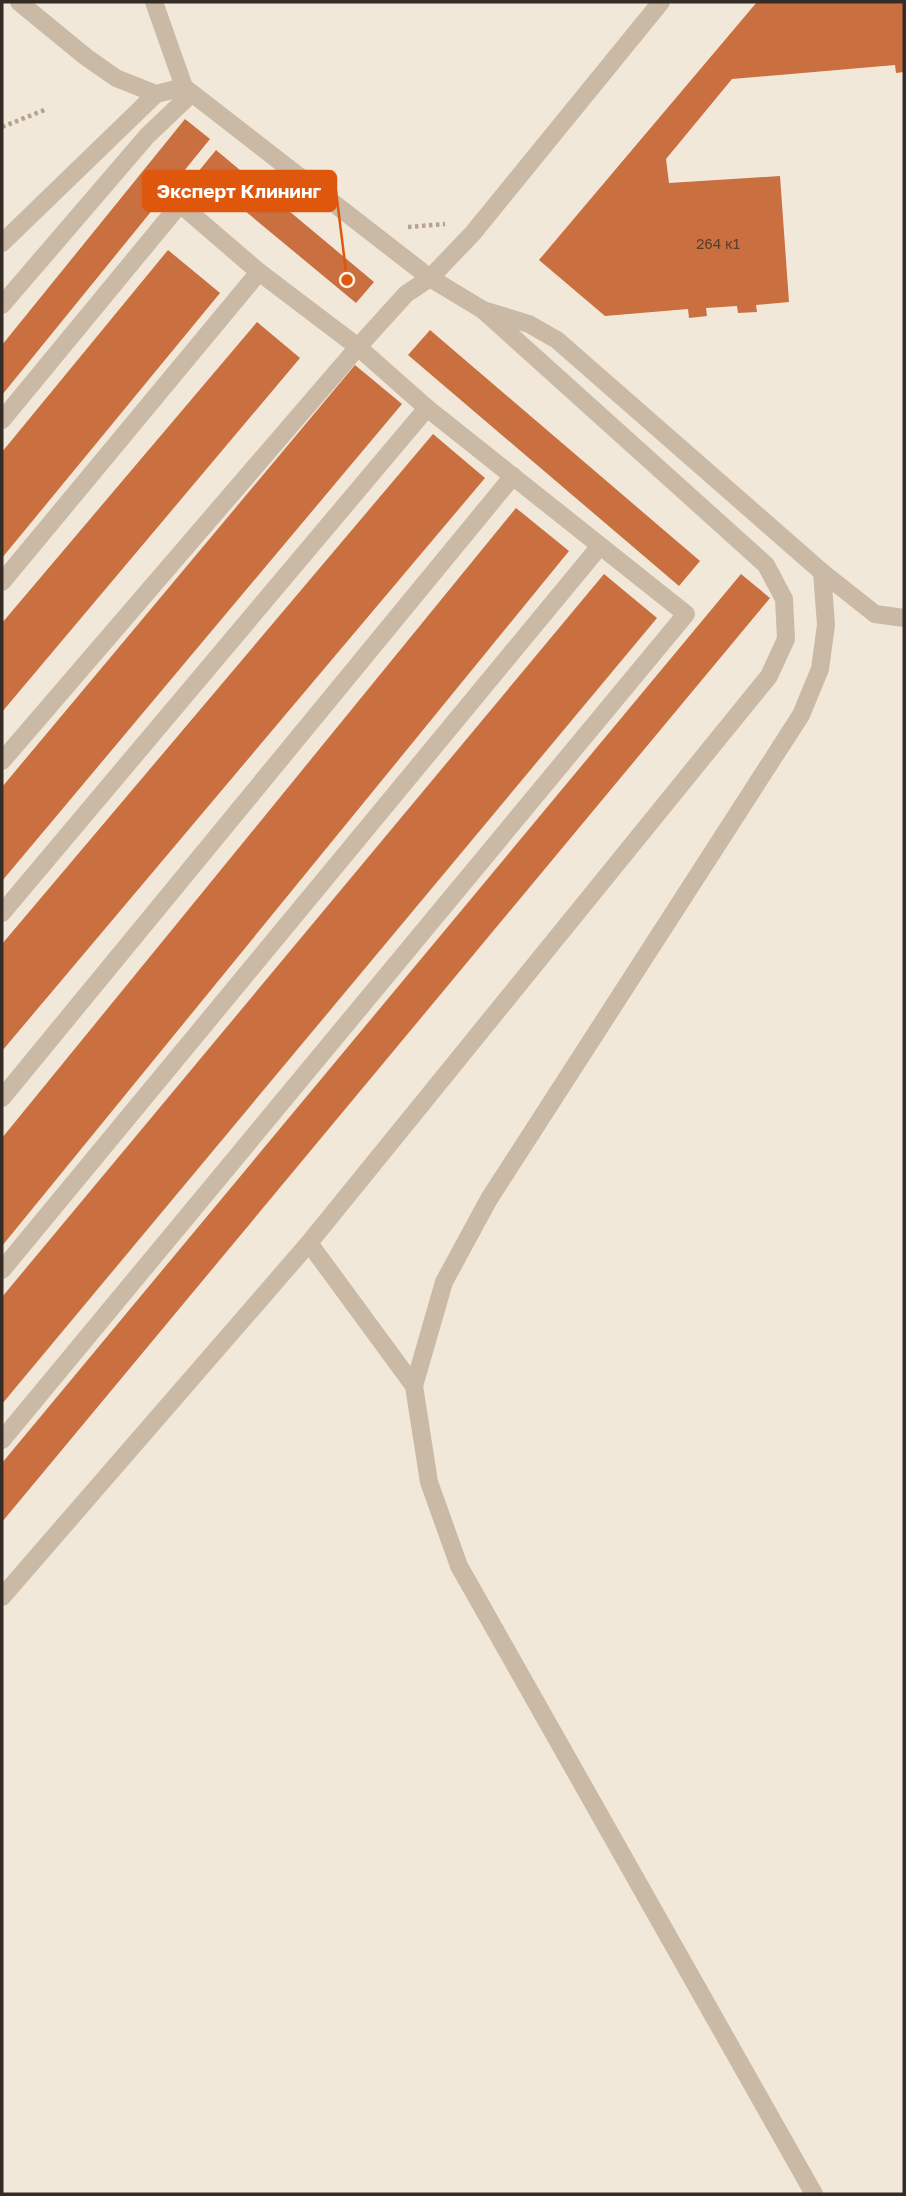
<svg xmlns="http://www.w3.org/2000/svg" width="906" height="2196" font-family="'Golos Text',sans-serif">
  <style>
    .building { fill: #c96f40 }
    .lines { fill: none; stroke-linecap: round; stroke-linejoin: round }
    .path { stroke: #b6a38f; stroke-width: 4.5; stroke-dasharray: 3.5 3.5; stroke-linecap: butt }
    .service { stroke: #cab9a5; stroke-width: 18 }
    .minor { stroke: #cab9a5; stroke-width: 18 }
    .labels { text-anchor: middle; dominant-baseline: central; stroke-width: 5; stroke-linejoin: round; paint-order: stroke }
    .number-label { font-size: 14px; fill: #5a3d2c }
    .leader { fill: none; stroke: #df570d; stroke-width: 2.5 }
    .callout-dot { fill: #df570d; stroke: #f9f2e5; stroke-width: 2.5 }
    .callout { fill: #df570d; stroke: #df570d; stroke-width: 2.5 }
    .callout-label { font-size: 19px; text-anchor: middle; font-weight: bold; fill: #fff }
  </style>
  <rect width="100%" height="100%" fill="#f2e8d9"/>
  <g class="building">
    <path d="M 757,2 L 904,2 L 904,72 L 896,73 L 895,65 L 732,79 L 666,159 L 669,183 L 780,176 L 789,302 L 756,305 L 757,312 L 738,313 L 737,306 L 706,308 L 707,316 L 689,318 L 688,309 L 605,316 L 539,260 Z"/>
    <path d="M 185,119 L 210,139 L 2,395 L 2,345 Z"/>
    <path d="M 216,150 L 374,282 L 356,303 L 198,172 Z"/>
    <path d="M 168,250 L 220,293 L 2,558 L 2,452 Z"/>
    <path d="M 257,322 L 300,358 L 2,712 L 2,623 Z"/>
    <path d="M 430,330 L 700,561 L 679,586 L 408,355 Z"/>
    <path d="M 355,365 L 402,404 L 2,881 L 2,787 Z"/>
    <path d="M 433,434 L 485,478 L 2,1051 L 2,944 Z"/>
    <path d="M 516,508 L 569,551 L 2,1246 L 2,1138 Z"/>
    <path d="M 604,574 L 657,618 L 2,1404 L 2,1297 Z"/>
    <path d="M 741,574 L 770,598 L 2,1522 L 2,1463 Z"/>
  </g>
  <g class="lines">
    <g class="path">
      <path d="M 2,127 L 47,109"/>
      <path d="M 408,227 L 445,224"/>
    </g>
    <g class="service">
      <path d="M 2,243 L 156,94"/>
      <path d="M 2,305 L 147,136 L 191,94"/>
      <path d="M 483,310 L 529,324 L 557,340 L 822,572 L 875,614 L 904,618"/>
      <path d="M 2,420 L 180,204 L 259,272 L 358,347 L 427,408 L 686,614 L 2,1440"/>
      <path d="M 2,582 L 259,272"/>
      <path d="M 2,761 L 358,347 L 406,294 L 430,278"/>
      <path d="M 2,913 L 427,408"/>
      <path d="M 2,1098 L 513,476"/>
      <path d="M 309,1243 L 414,1386 L 429,1482 L 459,1566 L 814,2194"/>
      <path d="M 2,1270 L 600,546"/>
      <path d="M 414,1386 L 444,1282 L 489,1199 L 801,715 L 820,669 L 826,625 L 822,572"/>
    </g>
    <g class="minor">
      <path d="M 154,2 L 184,87"/>
      <path d="M 430,278 L 473,233 L 661,2"/>
      <path d="M 2,1597 L 309,1243 L 769,676 L 786,639 L 784,599 L 766,565 L 483,310 L 430,278 L 184,87 L 156,94 L 116,78 L 86,57 L 19,2"/>
    </g>
  </g>
  <g class="labels">
    <g class="number-label">
      <text x="718" y="243">264 к1</text>
    </g>
  </g>
  <path class="leader" d="M347 280L336 191"/>
  <circle class="callout-dot" cx="347" cy="280" r="7"/>
  <rect class="callout" x="143" y="171" width="193" height="40" rx="7"/>
  <g class="callout-label">
    <text x="239" y="198">Эксперт Клининг</text>
  </g>
  <rect width="906" height="2196" fill="none" stroke="#352c26" stroke-width="7"/>
</svg>
